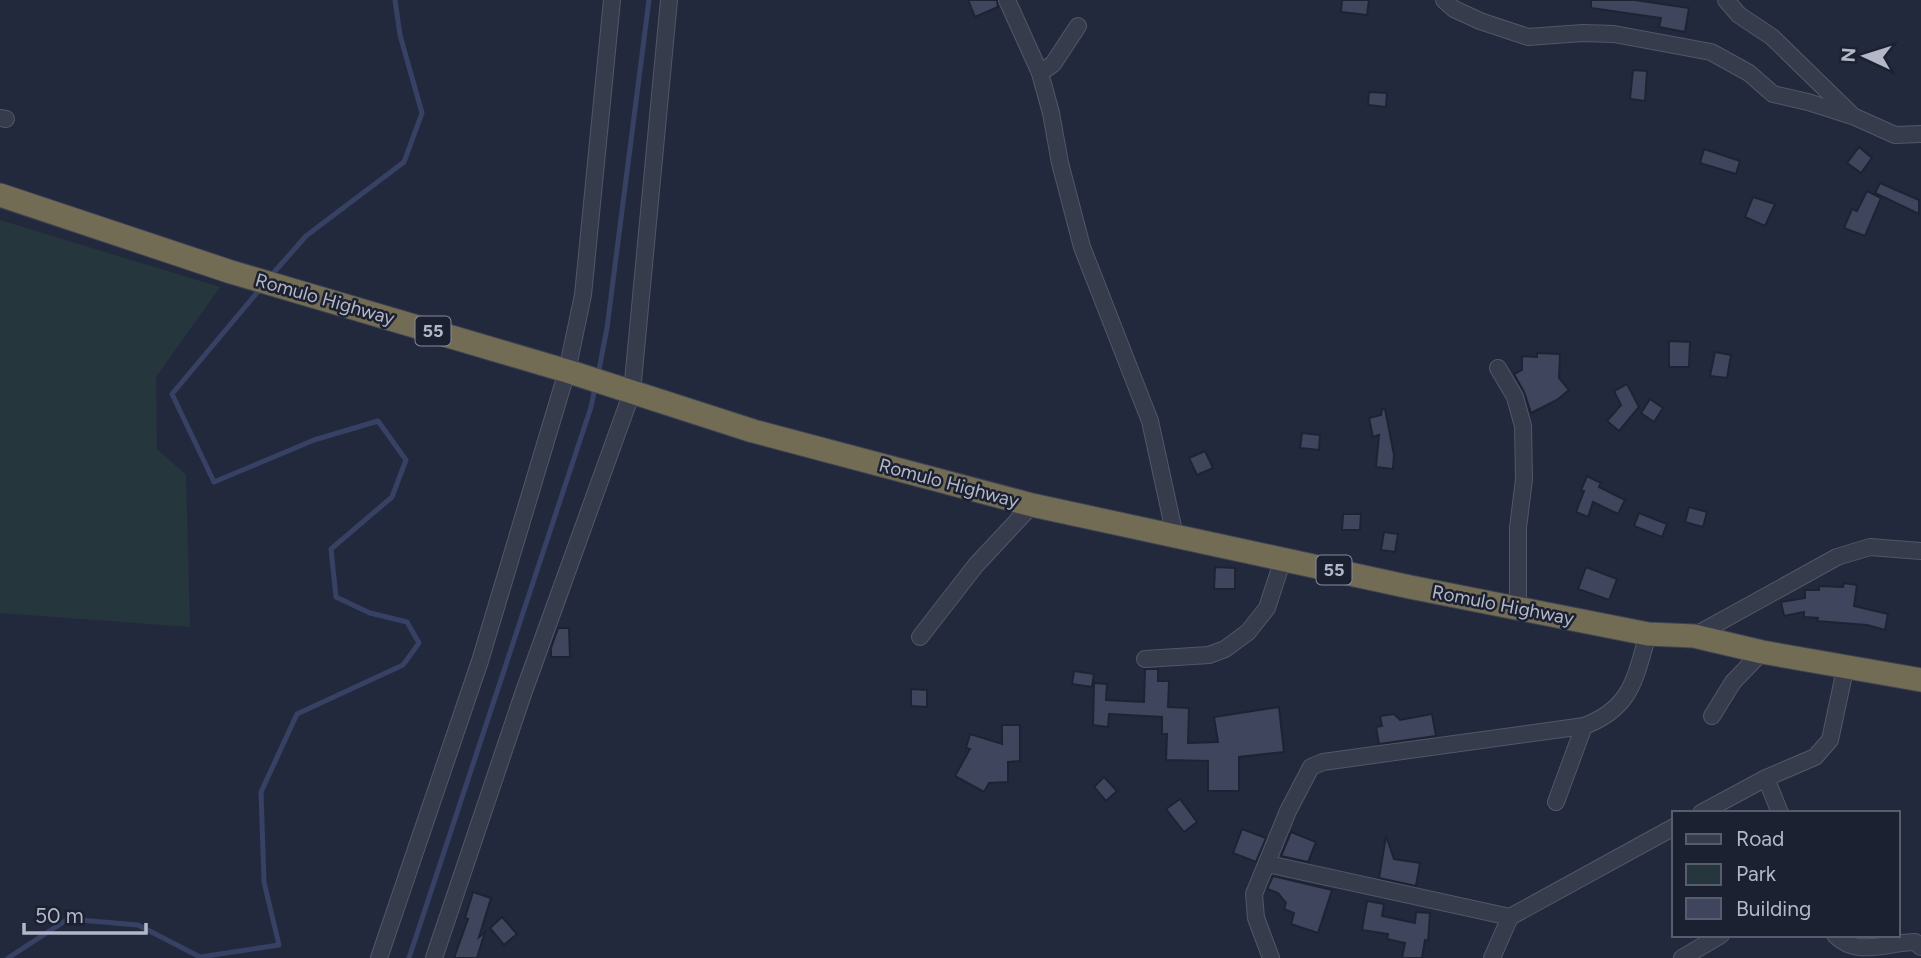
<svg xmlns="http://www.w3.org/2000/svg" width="1921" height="958" font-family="Figtree,sans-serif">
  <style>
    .green { fill: #25363d }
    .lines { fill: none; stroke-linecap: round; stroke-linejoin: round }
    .stream { stroke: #374163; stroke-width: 5 }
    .building { fill: #3f455c; stroke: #1e2333; stroke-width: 2 }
    .minor-casing { stroke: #525767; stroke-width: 18 }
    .highway-casing { stroke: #3f4454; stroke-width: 25 }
    .minor { stroke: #373c4c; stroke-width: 16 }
    .highway { stroke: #726c54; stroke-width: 23 }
    .labels { text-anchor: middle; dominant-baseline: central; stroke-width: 5; stroke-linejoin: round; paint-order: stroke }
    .shield { fill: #1c2131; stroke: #868a9b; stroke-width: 2 }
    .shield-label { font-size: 18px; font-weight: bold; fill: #b3b7c8 }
    .street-label { font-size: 19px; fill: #b3b7c8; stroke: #1c2131 }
  </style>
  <rect width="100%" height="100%" fill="#23293c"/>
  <path class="green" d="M 0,220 L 220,287 L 156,377 L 157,449 L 186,475 L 190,627 L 0,613 Z"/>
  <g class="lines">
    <g class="stream">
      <path d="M 269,278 L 306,236 L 404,162 L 422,113 L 400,35 L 395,0"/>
      <path d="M 598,375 L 607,328 L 649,0"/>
      <path d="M 8,958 L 68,919 L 138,925 L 200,957 L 279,945 L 264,882 L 261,792 L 297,714 L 403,665 L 419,643 L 407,622 L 370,613 L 336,597 L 331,549 L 392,497 L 406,460 L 378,421 L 314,440 L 214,482 L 172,394 L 261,288"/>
      <path d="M 409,958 L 591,407 L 595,388"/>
    </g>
  </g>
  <g class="building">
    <path d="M 968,0 L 997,0 L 998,7 L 975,17 Z"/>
    <path d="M 1342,0 L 1369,0 L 1367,15 L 1341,12 Z"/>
    <path d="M 1591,0 L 1635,0 L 1689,8 L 1685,32 L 1659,27 L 1661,18 L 1591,8 Z"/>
    <path d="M 1633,70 L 1647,71 L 1645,101 L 1630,99 Z"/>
    <path d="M 1369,92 L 1387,93 L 1386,107 L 1368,105 Z"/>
    <path d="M 1859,147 L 1872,158 L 1861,173 L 1847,163 Z"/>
    <path d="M 1704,149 L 1740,161 L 1736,174 L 1700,163 Z"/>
    <path d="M 1880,183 L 1919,200 L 1919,214 L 1875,193 Z"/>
    <path d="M 1867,191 L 1881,198 L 1865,236 L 1844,228 L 1852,209 L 1857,211 Z"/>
    <path d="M 1753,197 L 1775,204 L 1765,226 L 1745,217 Z"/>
    <path d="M 1669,341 L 1690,342 L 1689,367 L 1669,367 Z"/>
    <path d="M 1715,352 L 1731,355 L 1727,378 L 1710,376 Z"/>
    <path d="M 1537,353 L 1560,354 L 1559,378 L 1569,390 L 1557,400 L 1531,413 L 1524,392 L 1514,374 L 1522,370 L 1522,356 L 1537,357 Z"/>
    <path d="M 1627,384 L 1639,407 L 1619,431 L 1607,421 L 1621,405 L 1614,391 Z"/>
    <path d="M 1650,399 L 1663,408 L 1654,422 L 1641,413 Z"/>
    <path d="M 1382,409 L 1385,409 L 1394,455 L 1393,469 L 1376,467 L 1379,435 L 1373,437 L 1369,418 L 1381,415 Z"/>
    <path d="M 1302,433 L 1320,435 L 1319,450 L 1300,448 Z"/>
    <path d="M 1205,451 L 1213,468 L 1197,475 L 1189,458 Z"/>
    <path d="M 1587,476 L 1601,483 L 1599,487 L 1625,500 L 1618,514 L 1593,502 L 1588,517 L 1576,512 L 1584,491 L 1581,490 Z"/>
    <path d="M 1689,507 L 1707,512 L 1703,527 L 1685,522 Z"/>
    <path d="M 1639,513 L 1667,524 L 1662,537 L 1634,526 Z"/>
    <path d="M 1343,514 L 1361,514 L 1360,530 L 1342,530 Z"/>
    <path d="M 1384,532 L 1398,534 L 1395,552 L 1381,550 Z"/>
    <path d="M 1215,567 L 1235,568 L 1235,589 L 1214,589 Z"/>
    <path d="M 1586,567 L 1617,579 L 1609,600 L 1578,589 Z"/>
    <path d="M 1844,583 L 1857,585 L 1854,606 L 1888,614 L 1885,630 L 1867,625 L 1817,621 L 1818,618 L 1804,617 L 1804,612 L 1784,616 L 1781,602 L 1805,598 L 1805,590 L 1819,590 L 1819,586 L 1843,587 Z"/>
    <path d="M 558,628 L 569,628 L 570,657 L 551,657 L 551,648 Z"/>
    <path d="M 1145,669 L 1158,669 L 1158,681 L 1169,681 L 1168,707 L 1189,708 L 1188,743 L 1218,742 L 1214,717 L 1279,707 L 1284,752 L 1239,757 L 1239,791 L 1208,791 L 1208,761 L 1166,760 L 1167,734 L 1162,734 L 1162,717 L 1109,714 L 1108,727 L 1093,725 L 1094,683 L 1107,684 L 1106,700 L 1144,702 Z"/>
    <path d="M 1074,671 L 1094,674 L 1092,687 L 1072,684 Z"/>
    <path d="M 911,689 L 927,690 L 927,707 L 911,706 Z"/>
    <path d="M 1394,714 L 1400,720 L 1432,714 L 1436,736 L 1379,744 L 1376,727 L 1382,726 L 1380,716 Z"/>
    <path d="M 1002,725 L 1020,725 L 1020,761 L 1008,762 L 1008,782 L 989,783 L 984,792 L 955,776 L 970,749 L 966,748 L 970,734 L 1002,744 Z"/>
    <path d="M 1104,777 L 1117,791 L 1106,801 L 1094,787 Z"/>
    <path d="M 1180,799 L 1197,822 L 1184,832 L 1166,809 Z"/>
    <path d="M 1242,829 L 1266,838 L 1256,862 L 1233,853 Z"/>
    <path d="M 1291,832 L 1316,842 L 1308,862 L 1281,856 Z"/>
    <path d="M 1386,836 L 1394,859 L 1420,863 L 1416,886 L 1379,878 Z"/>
    <path d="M 1273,876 L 1332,890 L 1318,933 L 1291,924 L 1294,913 L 1284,909 L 1286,903 L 1278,893 L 1267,889 Z"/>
    <path d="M 473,892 L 491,898 L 479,937 L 485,932 L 477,958 L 454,958 L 468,919 L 465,918 Z"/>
    <path d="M 1367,901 L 1384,904 L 1382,916 L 1415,923 L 1416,912 L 1430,913 L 1428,941 L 1425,940 L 1422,958 L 1402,958 L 1405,943 L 1387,939 L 1388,934 L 1362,930 Z"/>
    <path d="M 502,917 L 517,934 L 504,945 L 490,928 Z"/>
  </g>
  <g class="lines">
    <g class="minor-casing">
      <g id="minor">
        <path d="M 1007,0 L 1040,73"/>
        <path d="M 1444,0 L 1454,9 L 1480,21 L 1528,37 L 1583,33 L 1614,34 L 1711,52 L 1749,73 L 1773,94 L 1808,102 L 1855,117 L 1895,135 L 1921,134"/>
        <path d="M 1726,0 L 1739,15 L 1772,37 L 1850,113"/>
        <path d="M 1078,26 L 1053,64 L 1040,73 L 1051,113 L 1060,163 L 1082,247 L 1150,421 L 1175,536"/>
        <path d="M 0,118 L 6,119"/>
        <path d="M 1498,368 L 1515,397 L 1523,426 L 1524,479 L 1518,528 L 1518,608"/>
        <path d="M 1694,636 L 1837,557 L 1870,547 L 1921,551"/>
        <path d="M 920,637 L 976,565 L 1032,505"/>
        <path d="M 1145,659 L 1209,655 L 1225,649 L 1248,632 L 1267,608 L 1283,559"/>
        <path d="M 1712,716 L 1733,682 L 1762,652"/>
        <path d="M 1766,778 L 1780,813"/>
        <path d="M 1556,802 L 1584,726"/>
        <path d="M 1701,813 L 1766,778 L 1815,757 L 1830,740 L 1846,665"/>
        <path d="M 1268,864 L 1510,917"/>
        <path d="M 1835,935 C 1857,958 1887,942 1915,942 L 1921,947"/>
        <path d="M 379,958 L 480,661 L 567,371 L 583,295 L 612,0"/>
        <path d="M 434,958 L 523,694 L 632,392 L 669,0"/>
        <path d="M 1271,958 L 1256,918 L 1254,894 L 1288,811 L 1311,767 L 1323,762 L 1584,726 C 1632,708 1635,678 1648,634"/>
        <path d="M 1492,958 L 1510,917 L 1674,827"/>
        <path d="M 1682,958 L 1721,935"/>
      </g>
    </g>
    <g class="highway-casing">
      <path id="highway" d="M 0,195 L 231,272 L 567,371 L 753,431 L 1032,505 L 1410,587 L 1648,634 L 1694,636 L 1762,652 L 1921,680"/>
    </g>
    <use href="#minor" class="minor"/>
    <use href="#highway" class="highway"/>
  </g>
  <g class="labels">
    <g class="shield">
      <rect x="415.5" y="316.5" width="35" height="29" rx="5"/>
      <rect x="1316.5" y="555.5" width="35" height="29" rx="5"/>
    </g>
    <g class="shield-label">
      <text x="433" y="331">55</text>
      <text x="1334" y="570">55</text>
    </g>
    <g class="street-label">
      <text transform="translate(325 299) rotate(16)">Romulo Highway</text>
      <text transform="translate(949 483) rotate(15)">Romulo Highway</text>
      <text transform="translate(1503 605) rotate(11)">Romulo Highway</text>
    </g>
  </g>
  <rect x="1672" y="811" width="228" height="126" fill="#1c2131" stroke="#585d6d" stroke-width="2"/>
  <rect x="1686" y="834" width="35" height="10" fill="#373c4c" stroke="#585d6d" stroke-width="2"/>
  <text x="1736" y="846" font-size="21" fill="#b3b7c8">Road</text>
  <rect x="1686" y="864" width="35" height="21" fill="#25363d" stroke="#585d6d" stroke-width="2"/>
  <text x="1736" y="881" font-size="21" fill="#b3b7c8">Park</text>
  <rect x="1686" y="898" width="35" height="21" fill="#3f455c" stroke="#585d6d" stroke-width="2"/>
  <text x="1736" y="916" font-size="21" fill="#b3b7c8">Building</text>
  <g transform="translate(1865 56) rotate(274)" stroke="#1c2131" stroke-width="5" paint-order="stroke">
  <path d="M0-5L12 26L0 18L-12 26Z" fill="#b3b7c8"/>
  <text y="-10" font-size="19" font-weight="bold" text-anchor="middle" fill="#b3b7c8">N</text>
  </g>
  <path d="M24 923v10h122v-10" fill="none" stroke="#b3b7c8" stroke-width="3.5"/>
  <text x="35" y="923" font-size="21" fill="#b3b7c8" stroke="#1c2131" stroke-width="5" paint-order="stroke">50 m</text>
</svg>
